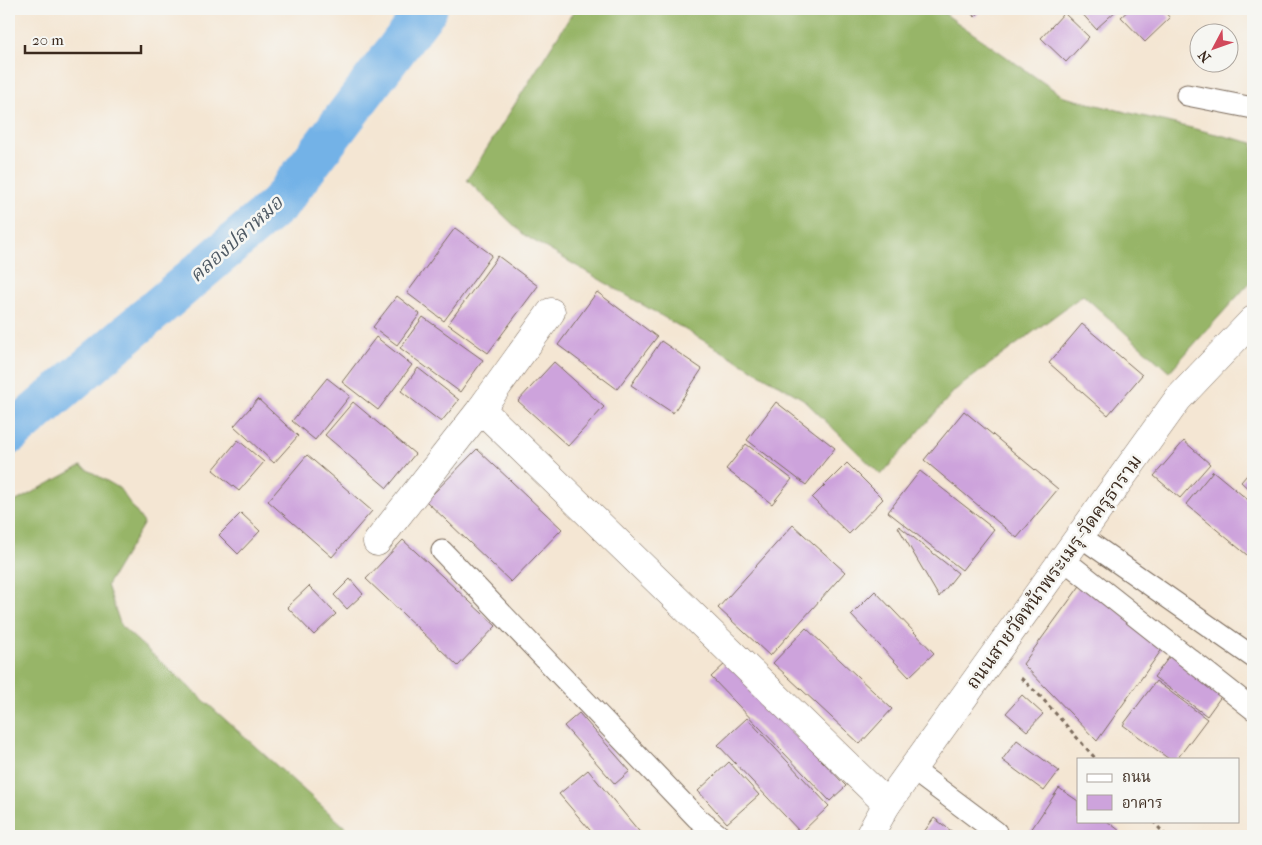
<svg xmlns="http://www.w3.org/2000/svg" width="1262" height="845" font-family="'IM FELL French Canon','Noto Serif Thai',serif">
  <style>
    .forest { fill: #97b568; stroke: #697043 }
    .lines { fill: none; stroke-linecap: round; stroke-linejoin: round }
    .canal { stroke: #73b2e7; stroke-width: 41 }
    .building { fill: #cda3dc }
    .service-casing { stroke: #7c6c5d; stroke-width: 23 }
    .minor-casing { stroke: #7c6c5d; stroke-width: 29 }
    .tertiary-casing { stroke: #7c6c5d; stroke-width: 29 }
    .path { stroke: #7c6c5d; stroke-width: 3; stroke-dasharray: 4 4; stroke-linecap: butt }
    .service { stroke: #fff; stroke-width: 21 }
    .minor { stroke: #fff; stroke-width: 28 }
    .tertiary { stroke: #fff; stroke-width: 28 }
    .labels { text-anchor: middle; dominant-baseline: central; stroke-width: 5; stroke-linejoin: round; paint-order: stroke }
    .street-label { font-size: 19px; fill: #3b2a1e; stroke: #f6f6f2 }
    .water-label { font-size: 20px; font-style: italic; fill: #4f5a64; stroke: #f6f6f2 }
  </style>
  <rect width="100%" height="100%" fill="#f6f6f2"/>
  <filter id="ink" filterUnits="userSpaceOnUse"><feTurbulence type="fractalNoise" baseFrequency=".02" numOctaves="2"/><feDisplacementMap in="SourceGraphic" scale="10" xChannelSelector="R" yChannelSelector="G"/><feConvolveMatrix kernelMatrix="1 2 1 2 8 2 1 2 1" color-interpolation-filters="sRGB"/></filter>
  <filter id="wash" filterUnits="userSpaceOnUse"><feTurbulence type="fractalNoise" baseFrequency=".0096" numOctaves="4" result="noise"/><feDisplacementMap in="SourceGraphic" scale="20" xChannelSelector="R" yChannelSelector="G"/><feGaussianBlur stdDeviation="1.12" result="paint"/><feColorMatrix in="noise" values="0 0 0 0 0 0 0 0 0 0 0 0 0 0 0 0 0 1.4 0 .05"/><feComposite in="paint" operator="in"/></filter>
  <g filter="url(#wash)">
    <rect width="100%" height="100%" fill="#f4e6d3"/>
    <g class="forest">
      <path d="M 575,9 L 938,9 L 1064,97 L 1253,143 L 1253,279 L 1169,372 L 1083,295 L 955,390 L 881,475 L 803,399 L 524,235 L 467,180 Z"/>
      <path d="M 81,466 L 119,488 L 144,523 L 107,585 L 121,626 L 355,836 L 9,836 L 9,505 Z"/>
    </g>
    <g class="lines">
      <path class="canal" d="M 9,435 L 279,204 L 427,9"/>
    </g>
    <g id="blocks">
      <g class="building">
        <path d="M 966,9 L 982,9 L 975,17 Z"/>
        <path d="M 1078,9 L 1118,9 L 1096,29 Z"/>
        <path d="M 1130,9 L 1162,9 L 1170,18 L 1145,42 L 1121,17 Z"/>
        <path d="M 1064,13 L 1089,37 L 1066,62 L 1041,38 Z"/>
        <path d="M 455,228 L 492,255 L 444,321 L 407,293 Z"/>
        <path d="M 498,256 L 538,286 L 488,353 L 448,324 Z"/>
        <path d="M 597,292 L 657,337 L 617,389 L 558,345 Z"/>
        <path d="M 397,296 L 420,314 L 397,345 L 373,327 Z"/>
        <path d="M 423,317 L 483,360 L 460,392 L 400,348 Z"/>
        <path d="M 1082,324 L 1142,375 L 1108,415 L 1049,363 Z"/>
        <path d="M 376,337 L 412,365 L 378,410 L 342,382 Z"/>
        <path d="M 661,341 L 702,369 L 673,413 L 631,385 Z"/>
        <path d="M 554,362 L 604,407 L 568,446 L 518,401 Z"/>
        <path d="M 418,368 L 459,400 L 441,422 L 401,391 Z"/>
        <path d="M 327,378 L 350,396 L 315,440 L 292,421 Z"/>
        <path d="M 258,399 L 298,436 L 274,463 L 234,426 Z"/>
        <path d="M 353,402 L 415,454 L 387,488 L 325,435 Z"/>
        <path d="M 776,402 L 835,448 L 806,485 L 747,440 Z"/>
        <path d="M 964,411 L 1058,489 L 1017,538 L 924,460 Z"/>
        <path d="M 238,440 L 264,462 L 239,491 L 213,470 Z"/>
        <path d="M 1184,441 L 1210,464 L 1180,498 L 1154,476 Z"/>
        <path d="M 746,444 L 792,479 L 772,504 L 726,469 Z"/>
        <path d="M 477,449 L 562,529 L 511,582 L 426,501 Z"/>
        <path d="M 307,455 L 372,511 L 332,557 L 268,501 Z"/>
        <path d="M 847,463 L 883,499 L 849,534 L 812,498 Z"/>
        <path d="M 1253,468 L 1253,493 L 1241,482 Z"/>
        <path d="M 920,471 L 994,529 L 962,570 L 888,512 Z"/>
        <path d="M 1213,471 L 1253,504 L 1253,560 L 1186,504 Z"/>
        <path d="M 241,513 L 260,531 L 238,554 L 219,535 Z"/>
        <path d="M 793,525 L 845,572 L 770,656 L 718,608 Z"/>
        <path d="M 899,526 L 958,573 L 939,597 L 898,527 Z"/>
        <path d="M 403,540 L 496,626 L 458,666 L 366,579 Z"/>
        <path d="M 350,579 L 363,594 L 347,609 L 334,595 Z"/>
        <path d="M 1082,583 L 1165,645 L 1097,741 L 1023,664 Z"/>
        <path d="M 309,586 L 336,614 L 314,635 L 287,607 Z"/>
        <path d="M 875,591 L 934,653 L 909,677 L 851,615 Z"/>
        <path d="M 806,628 L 892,709 L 860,744 L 773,663 Z"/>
        <path d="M 1173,652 L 1225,691 L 1207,716 L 1154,677 Z"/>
        <path d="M 727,662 L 846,786 L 830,801 L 711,677 Z"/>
        <path d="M 1156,681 L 1207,719 L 1177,759 L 1169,759 L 1123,725 Z"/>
        <path d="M 1022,695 L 1043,714 L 1027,731 L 1006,713 Z"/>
        <path d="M 579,713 L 630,771 L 615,784 L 564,726 Z"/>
        <path d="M 747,718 L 829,806 L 801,833 L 718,745 Z"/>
        <path d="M 1017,740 L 1059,771 L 1044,791 L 1002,760 Z"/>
        <path d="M 729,762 L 759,795 L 727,823 L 698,791 Z"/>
        <path d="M 588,770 L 643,836 L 595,836 L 559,794 Z"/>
        <path d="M 1059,788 L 1078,801 L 1078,821 L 1107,821 L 1120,831 L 1116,836 L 1027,836 Z"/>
        <path d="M 934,818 L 958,836 L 921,836 Z"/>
      </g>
    </g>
  </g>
  <g filter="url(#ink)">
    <use href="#blocks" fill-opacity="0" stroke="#7c6c5d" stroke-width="1"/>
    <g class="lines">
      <g class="service-casing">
        <g id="service">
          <path d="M 1187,95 L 1253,108"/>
          <path d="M 1080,536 L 1253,657"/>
          <path d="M 442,551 L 697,818 L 720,836"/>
          <path d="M 1063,559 L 1253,709"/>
          <path d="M 912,769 L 996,832"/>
        </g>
      </g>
      <g class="minor-casing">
        <g id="minor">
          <path d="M 481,409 L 887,804"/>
          <path d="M 377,542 L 481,409 L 551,312"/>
        </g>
      </g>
      <g class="tertiary-casing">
        <path id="tertiary" d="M 869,836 L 887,804 L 1178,399 L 1253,320"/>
      </g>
      <g class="path">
        <path d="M 1021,678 L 1040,696 L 1096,759"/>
        <path d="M 1153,821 L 1166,836"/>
      </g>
      <use href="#service" class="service"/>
      <use href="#minor" class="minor"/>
      <use href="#tertiary" class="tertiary"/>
    </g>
  </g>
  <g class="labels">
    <g class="street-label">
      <text transform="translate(1054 572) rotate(-54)">ถนนสายวัดหน้าพระเมรุ-วัดครุธาราม</text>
    </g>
    <g class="water-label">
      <text transform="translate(236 239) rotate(-42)">คลองปลาหมอ</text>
    </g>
  </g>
  <rect width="1262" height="845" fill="none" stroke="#f6f6f2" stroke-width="30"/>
  <rect x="1077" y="758" width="162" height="65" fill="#f6f6f2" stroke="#aba49d"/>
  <rect x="1087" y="774" width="25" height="8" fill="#ffffff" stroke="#aba49d"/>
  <text x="1122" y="782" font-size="15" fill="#3b2a1e">ถนน</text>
  <rect x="1087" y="795" width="25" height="15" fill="#cda3dc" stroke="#aba49d"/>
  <text x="1122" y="808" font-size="15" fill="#3b2a1e">อาคาร</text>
  <g transform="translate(1214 48) rotate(229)"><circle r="24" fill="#f6f6f2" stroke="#aba49d"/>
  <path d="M0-4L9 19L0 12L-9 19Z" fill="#d1495b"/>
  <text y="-8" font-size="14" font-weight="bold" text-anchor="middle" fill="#3b2a1e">N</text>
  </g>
  <path d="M25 45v8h116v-8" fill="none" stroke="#3b2a1e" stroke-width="2.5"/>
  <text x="32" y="45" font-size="15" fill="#3b2a1e" stroke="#f6f6f2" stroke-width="4" paint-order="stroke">20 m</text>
</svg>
